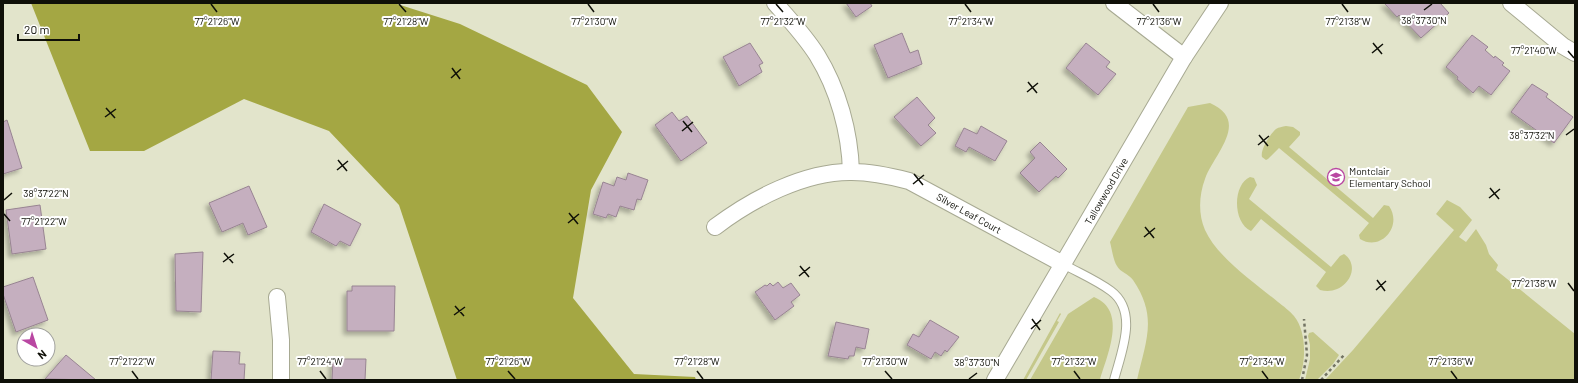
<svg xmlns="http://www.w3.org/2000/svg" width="1578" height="383" font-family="Barlow,sans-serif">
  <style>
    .green { fill: #c5c88a }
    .forest { fill: #a4a743 }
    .building { fill: #c5afbf; stroke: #988492; filter: url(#shadow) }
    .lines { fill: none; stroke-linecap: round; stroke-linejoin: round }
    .lane-casing { stroke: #a7a992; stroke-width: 10 }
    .street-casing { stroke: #a7a992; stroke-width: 18 }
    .path { stroke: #727363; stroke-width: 2.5; stroke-dasharray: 3 3; stroke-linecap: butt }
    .lane { stroke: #fff; stroke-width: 8 }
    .street { stroke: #fff; stroke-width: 16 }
    .ticks { fill: none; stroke: #0f1008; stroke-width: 1.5 }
    .labels { text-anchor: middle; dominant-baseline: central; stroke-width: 4; stroke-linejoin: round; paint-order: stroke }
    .poi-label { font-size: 10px; fill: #0f1008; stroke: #fff; text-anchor: start }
    .street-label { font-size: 10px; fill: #0f1008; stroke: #fff }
    .ticks-label { font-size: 10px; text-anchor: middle; fill: #0f1008; stroke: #fff; stroke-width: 4; stroke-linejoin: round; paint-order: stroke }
  </style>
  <defs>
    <filter id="shadow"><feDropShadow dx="-3.5" dy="3.5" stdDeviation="2" flood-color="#0004"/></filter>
  </defs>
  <rect width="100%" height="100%" fill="#e2e4cb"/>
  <g class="green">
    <path d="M 1210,103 C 1251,121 1214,154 1205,179 C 1199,195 1198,214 1205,230 C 1217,257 1255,283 1278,302 C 1283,306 1290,311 1294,316 C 1307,332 1306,362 1299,380 L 1137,380 C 1146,340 1158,317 1133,280 C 1129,274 1120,272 1117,266 C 1113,260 1112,249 1110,242 L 1188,107 Z"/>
    <path d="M 1286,126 L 1293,127 L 1300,132 L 1300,135 L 1289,147 L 1373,218 L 1384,205 L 1389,206 C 1403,226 1381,252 1360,239 L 1359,235 L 1369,223 L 1279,148 L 1268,159 L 1266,160 L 1262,157 C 1260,150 1270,134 1276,129 C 1279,127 1282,127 1286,126 Z"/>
    <path d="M 1250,177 L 1254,178 L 1257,185 L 1249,199 L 1331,267 L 1340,256 L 1344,254 C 1363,267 1345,297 1320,290 L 1316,286 L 1326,272 L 1261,219 L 1252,230 L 1251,231 C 1232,222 1233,184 1250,177 Z"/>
    <path d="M 1447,200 L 1460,207 L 1472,220 L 1459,237 L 1466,242 L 1476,229 L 1486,245 L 1489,254 L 1498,265 L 1496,270 L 1575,334 L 1575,380 L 1325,380 L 1353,350 L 1454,230 L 1436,214 Z"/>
    <path d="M 1094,297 C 1128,311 1107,355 1100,380 L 1030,380 L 1068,314 Z"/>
    <path d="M 1060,313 L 1061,314 L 1057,321 L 1059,322 L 1026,380 L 1023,380 Z"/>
    <path d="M 1313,332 L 1339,355 L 1333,364 L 1317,380 L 1305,380 L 1310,359 L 1310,345 L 1308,336 L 1309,333 Z"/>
  </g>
  <path class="forest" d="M 31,3 L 394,3 L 460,24 L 587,85 L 622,132 L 591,190 L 573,298 L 634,374 L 695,377 L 696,380 L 457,380 L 399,205 L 329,131 L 244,99 L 144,151 L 90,151 Z"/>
  <g class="building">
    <path d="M 846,3 L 870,3 L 872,6 L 856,17 Z"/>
    <path d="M 1384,3 L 1440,3 L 1449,13 L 1421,38 L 1399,15 L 1397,17 Z"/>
    <path d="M 902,33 L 910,53 L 918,50 L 922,64 L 888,78 L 874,45 Z"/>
    <path d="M 1472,35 L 1488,47 L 1485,50 L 1494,58 L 1495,56 L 1504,63 L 1502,65 L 1510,71 L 1491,95 L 1479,86 L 1473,93 L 1457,79 L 1458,77 L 1446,67 Z"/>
    <path d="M 750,43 L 763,63 L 759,65 L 762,72 L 739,86 L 723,57 Z"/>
    <path d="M 1086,43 L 1110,62 L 1106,67 L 1116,74 L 1098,95 L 1066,68 Z"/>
    <path d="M 1532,84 L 1548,94 L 1546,97 L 1573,117 L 1554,143 L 1511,112 Z"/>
    <path d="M 917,97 L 935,118 L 928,125 L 936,133 L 921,146 L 894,117 Z"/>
    <path d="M 672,112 L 679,121 L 687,116 L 707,143 L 681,161 L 655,125 Z"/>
    <path d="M 7,120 L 22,168 L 3,174 L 3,122 Z"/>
    <path d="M 981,126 L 1007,141 L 995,161 L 969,147 L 966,152 L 955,146 L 964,128 L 977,134 Z"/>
    <path d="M 1040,142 L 1067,169 L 1058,178 L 1056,176 L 1039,192 L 1020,173 L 1035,158 L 1030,152 Z"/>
    <path d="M 628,173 L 648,180 L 641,200 L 637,199 L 634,210 L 620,206 L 616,217 L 608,214 L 606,218 L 593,214 L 603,182 L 614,186 L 617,177 L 626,180 Z"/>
    <path d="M 249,186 L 267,227 L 248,235 L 243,223 L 222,232 L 209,203 Z"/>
    <path d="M 324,204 L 361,224 L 350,246 L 340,241 L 336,246 L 311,232 Z"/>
    <path d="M 40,205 L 46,249 L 12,254 L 6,210 Z"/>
    <path d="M 203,252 L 201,312 L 176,311 L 175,254 Z"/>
    <path d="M 33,277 L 48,320 L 16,332 L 3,294 L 3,287 Z"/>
    <path d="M 778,282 L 783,288 L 791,283 L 800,295 L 791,302 L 794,306 L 775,320 L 755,292 L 765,285 L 767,286 L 770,283 L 773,286 Z"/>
    <path d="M 352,286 L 395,286 L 394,331 L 347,331 L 347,291 L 352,291 Z"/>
    <path d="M 930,320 L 959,337 L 947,352 L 945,350 L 941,356 L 935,352 L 931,359 L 907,345 L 913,334 L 919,337 Z"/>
    <path d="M 836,322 L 869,329 L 865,349 L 856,347 L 854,356 L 849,356 L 848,359 L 828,356 Z"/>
    <path d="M 213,351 L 240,352 L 239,364 L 245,364 L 244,380 L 211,380 Z"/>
    <path d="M 66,355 L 96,380 L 45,379 Z"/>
    <path d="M 333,359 L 366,359 L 365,380 L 332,380 Z"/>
  </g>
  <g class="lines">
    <g class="lane-casing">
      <path id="lane" d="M 1063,264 C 1079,273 1096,280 1111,291 C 1139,312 1121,353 1114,380"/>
    </g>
    <g class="street-casing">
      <g id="street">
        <path d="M 775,3 C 790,20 805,36 817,55 C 838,89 850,132 851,172"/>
        <path d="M 1114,3 L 1184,57"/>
        <path d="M 1511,3 L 1563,46 L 1575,53"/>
        <path d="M 715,227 C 752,199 805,171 852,172 C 872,172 890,176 909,181 L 1063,264"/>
        <path d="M 277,297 L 281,340 L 281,380"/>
        <path d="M 995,380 L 1184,57 L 1220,3"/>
      </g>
    </g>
    <g class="path">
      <path d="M 1302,380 L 1307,355 L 1304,319"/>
      <path d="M 1321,380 L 1345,354"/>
    </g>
    <use href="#lane" class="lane"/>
    <use href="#street" class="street"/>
  </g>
  <path class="ticks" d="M 211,4 L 217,12M 399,4 L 406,12M 588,4 L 594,12M 776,4 L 783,12M 965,4 L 971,12M 1153,4 L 1159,12M 1342,4 L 1348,12M 1424,10 L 1432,4M 1373,43 L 1382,54M 1568,51 L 1574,58M 1372,53 L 1383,44M 452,68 L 460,79M 451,78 L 461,69M 1028,82 L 1037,93M 1027,92 L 1038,83M 106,108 L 115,118M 105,117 L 116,109M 683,121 L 692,132M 682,131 L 693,122M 1259,135 L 1268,146M 1566,135 L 1574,129M 1258,145 L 1269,136M 338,160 L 347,171M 337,170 L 348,161M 914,174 L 923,185M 913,184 L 924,175M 1490,188 L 1499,199M 1489,198 L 1500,189M 4,200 L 12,193M 569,213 L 578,224M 4,214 L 10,221M 568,223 L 579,214M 1145,227 L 1154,238M 1144,237 L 1155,228M 224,253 L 233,263M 223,262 L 234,254M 800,266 L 809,277M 799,276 L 810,267M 1377,280 L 1385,291M 1568,283 L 1574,291M 1376,290 L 1386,281M 455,306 L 464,316M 454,315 L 465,307M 1032,319 L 1040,330M 1031,329 L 1041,320M 132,371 L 138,379M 320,371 L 326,379M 508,371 L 515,379M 697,371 L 703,379M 885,371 L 892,379M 1074,371 L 1080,379M 1262,371 L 1268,379M 1451,371 L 1457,379M 969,379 L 977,373"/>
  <defs>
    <g id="school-ring" transform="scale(0.9)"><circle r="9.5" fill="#fff" stroke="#b947a2" stroke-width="1.5"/><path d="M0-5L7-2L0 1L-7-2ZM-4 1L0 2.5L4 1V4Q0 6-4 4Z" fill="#b947a2"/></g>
  </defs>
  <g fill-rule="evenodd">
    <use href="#school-ring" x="1336" y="177"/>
  </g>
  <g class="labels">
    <g class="poi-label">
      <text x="1349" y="171">Montclair<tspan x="1349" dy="12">Elementary School</tspan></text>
    </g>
    <g class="street-label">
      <text transform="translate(1106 191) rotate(-60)">Tallowwood Drive</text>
      <text transform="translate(969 213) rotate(29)">Silver Leaf Court</text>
    </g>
  </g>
  <g class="ticks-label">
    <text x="1424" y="24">38°37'30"N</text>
    <text x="217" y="25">77°21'26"W</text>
    <text x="594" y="25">77°21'30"W</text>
    <text x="783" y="25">77°21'32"W</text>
    <text x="971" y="25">77°21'34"W</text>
    <text x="1159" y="25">77°21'36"W</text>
    <text x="1348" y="25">77°21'38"W</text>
    <text x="406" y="25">77°21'28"W</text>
    <text x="1534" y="54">77°21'40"W</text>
    <text x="1532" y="139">38°37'32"N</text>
    <text x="46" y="197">38°37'22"N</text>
    <text x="44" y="225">77°21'22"W</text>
    <text x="1534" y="287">77°21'38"W</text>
    <text x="132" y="365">77°21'22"W</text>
    <text x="320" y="365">77°21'24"W</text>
    <text x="508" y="365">77°21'26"W</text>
    <text x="697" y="365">77°21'28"W</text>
    <text x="885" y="365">77°21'30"W</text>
    <text x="1074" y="365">77°21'32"W</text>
    <text x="1262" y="365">77°21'34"W</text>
    <text x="1451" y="365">77°21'36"W</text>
    <text x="977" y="366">38°37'30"N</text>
  </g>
  <rect width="1578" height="383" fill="none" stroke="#0f1008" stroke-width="8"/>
  <g transform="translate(36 347) rotate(141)"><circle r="19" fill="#ffffff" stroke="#9f9f9c"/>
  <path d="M0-3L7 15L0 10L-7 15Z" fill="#b947a2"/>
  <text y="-6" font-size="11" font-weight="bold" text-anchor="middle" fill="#0f1008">N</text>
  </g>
  <path d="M18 34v6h61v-6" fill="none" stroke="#0f1008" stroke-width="2"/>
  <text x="24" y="34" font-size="12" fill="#0f1008" stroke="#ffffff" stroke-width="3" paint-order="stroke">20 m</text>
</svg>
